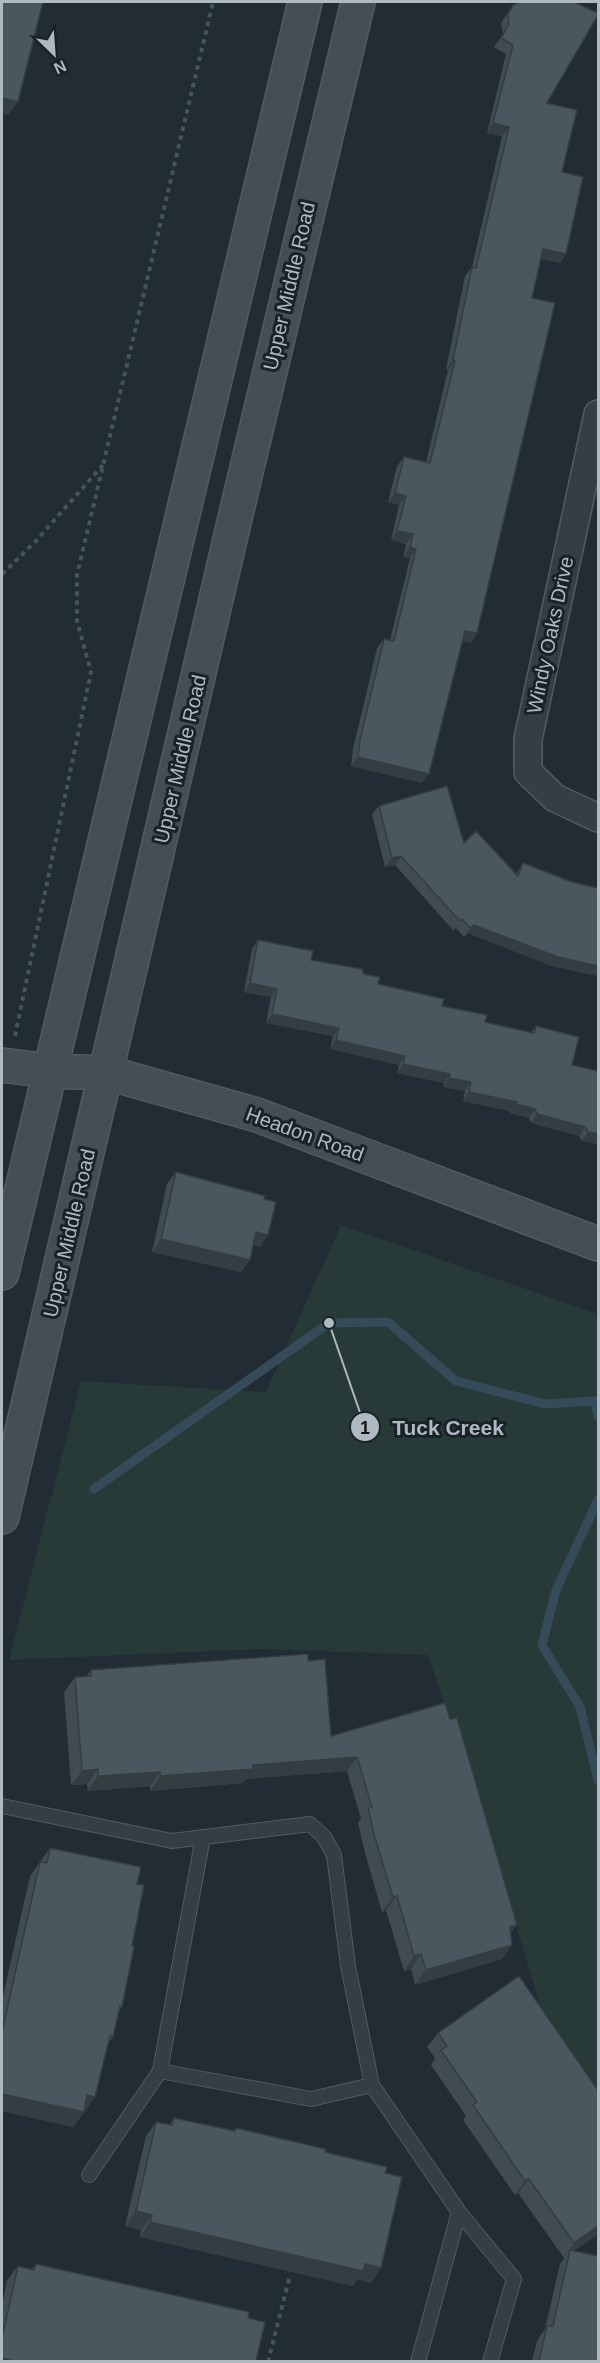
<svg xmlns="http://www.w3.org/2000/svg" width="600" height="2363" viewBox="0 0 600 2363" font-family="Helvetica,sans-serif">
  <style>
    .green { fill: #273a37 }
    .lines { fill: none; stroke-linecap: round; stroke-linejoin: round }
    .stream { stroke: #364b59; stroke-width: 9 }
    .lane-casing { stroke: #525b62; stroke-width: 16 }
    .street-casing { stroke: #525b62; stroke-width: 30 }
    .secondary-casing { stroke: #525b62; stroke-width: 36 }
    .path { stroke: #455655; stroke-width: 4; stroke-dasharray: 4.5 4.5; stroke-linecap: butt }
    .lane { stroke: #343e45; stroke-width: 14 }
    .street { stroke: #343e45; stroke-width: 27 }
    .secondary { stroke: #434e57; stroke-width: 33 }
    .wall { fill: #404b52 }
    .shaded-wall { fill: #343d42 }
    .building { fill: #4a575f; stroke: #343d42; stroke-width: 1.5 }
    .labels { text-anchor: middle; stroke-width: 6; stroke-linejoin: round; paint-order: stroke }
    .street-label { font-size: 20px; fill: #afb9c1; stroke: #1a2229 }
    .leader { fill: none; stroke: #afb9c1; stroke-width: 2 }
    .callout-dot { fill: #afb9c1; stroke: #1a2229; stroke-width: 2 }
    .mark-label { font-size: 18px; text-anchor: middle; font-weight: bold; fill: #111 }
    .callout-label { font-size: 21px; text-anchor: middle; font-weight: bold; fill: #afb9c1; stroke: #1a2229; stroke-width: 6; stroke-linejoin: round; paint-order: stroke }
  </style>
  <rect width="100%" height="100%" fill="#212c34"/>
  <path class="green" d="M341,1225l257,89v791l-54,-86 -53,-177 -63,-187 -167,-6 -252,11 72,-279 185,11z"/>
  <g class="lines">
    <path class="stream" d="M94,1489l235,-166 59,-1 68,59 89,23 50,-3 3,16
      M598,1500l-42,90 -14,55 38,62 18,73"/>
    <g class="lane-casing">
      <path id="lane" d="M2,1806l170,35 138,-17 14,13 10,18 14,111 24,119 87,127 55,67 -24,83
        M203,1837l-43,234 151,28 61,-14
        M89,2175l71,-104
        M418,2362l41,-150"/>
    </g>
    <g class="street-casing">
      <path id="street" d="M598,414l-70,325v33l27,26 43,20"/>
    </g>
    <g class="secondary-casing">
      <path id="secondary" d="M2,1065l48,6 58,2 149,42 341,129
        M2,1273l303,-1271
        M2,1517c120,-505 233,-1011 356,-1515"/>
    </g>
    <path class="path" d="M2,574l33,-32 68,-77
      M15,1036l76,-364 -14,-51v-46l136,-573
      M268,2362l21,-83"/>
    <use href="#lane" class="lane"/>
    <use href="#street" class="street"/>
    <use href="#secondary" class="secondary"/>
  </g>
  <path class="wall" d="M513,5l34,98 15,69 4,82 -6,9 -19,-4 -9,39 -55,335 -6,10 -8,-2 -41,142 -71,-17 2,-17 24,-101 7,-9 6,1 20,-82 -7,-1 3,-13 -15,-4 8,-35 -11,-3 9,-36 7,-9 22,5 22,-92 -2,-1 19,-93 7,-9 30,-131 -15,-3 19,-79 -12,-7 9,-13 -2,-11z
    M379,806l85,37 52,31 7,-11 49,19 26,6v88l-46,-10 -84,-33 -4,4 -8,-9 -3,2 -58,-65 -10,2 -13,-53z
    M258,940l53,20 53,14 14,10 64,22 43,16 46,10 5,-6 36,39 26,6v73l-16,-3 -3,-5 -48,-13 -2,-5 -19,-5v-2l-47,-10 2,-10 -22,-4 1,-4 -47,-10 2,-8 -69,-16 3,-13 -67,-13 5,-26 -27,-5 8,-43z
    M176,1172l88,27 -4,48 -7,-2 -3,15 -9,12 -89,-20 15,-68z
    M308,1661l23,75 114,-33 66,231 1,11 -10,14 -87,26 -4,-16 -7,2 -18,-61 -4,2 -17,-59 -7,-30 3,-4 -14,-48 -101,8 -3,4 -93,8v-5l-62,5 -1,-7 -16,1 -7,-93 11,-15h11l5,-7z
    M50,1848l87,36 -5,62 -10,61 -4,5 -5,25 -5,7 -13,53 -22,30 -71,-16v-111l28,-124z
    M438,2033l160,57v144l-24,17 24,110h-66l5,-20 8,-12 15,-65 5,-7 -1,1 -46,-65 -3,2 -52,-75 3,-4 -35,-51 4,-7 -8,-11z
    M174,2118l59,13 3,-3 89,24 60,21 -4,95 -10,15 -14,-4 -4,7 -213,-49 1,-7 -16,-4 21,-90 10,-14 13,3z
    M36,2264l212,54 -246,43v-55l5,-26 11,-14 14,3z"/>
  <path class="shaded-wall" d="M2,98l16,4 -10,13 -6,-1z
    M493,123l16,4 -7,9 -15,-3z
    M543,249l23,5 -6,9 -23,-5z
    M453,360l2,1 -7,9 -2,-1z
    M395,493l11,3 -7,9 -11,-3z
    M397,531l16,3 -7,10 -15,-4z
    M410,547l6,2 -6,9 -7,-1z
    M465,631l12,2 -6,10 -12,-3z
    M358,757l71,17 -7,9 -71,-17z
    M401,856l-6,9 -10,2 7,-9z
    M474,925l124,41v10l-46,-10 -84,-33 -4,4z
    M250,983l27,6 -6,8 -27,-5z
    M272,1014l67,14 -6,8 -67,-13z
    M336,1040l69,16 -6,9 -69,-16z
    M403,1064l47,10 -6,9 -47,-10z
    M449,1078l22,4 -6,9 -22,-4z
    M469,1092l48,10 -7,9 -47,-10z
    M516,1104l19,5 -6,9 -19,-5z
    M537,1114l48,13 -6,9 -48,-13z
    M588,1132l10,2v10l-16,-3z
    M256,1232l12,3 -8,12 -13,-3z
    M161,1239l89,21 -9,12 -89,-20z
    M357,1757l-10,14 -101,8 -3,4 -93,8 10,-15 93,-11z
    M98,1769l-11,15 -16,1 11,-14z
    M160,1772l-10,14 -62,5 10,-15z
    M397,1896l-11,14 -4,2 11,-15z
    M517,1925l-11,15 4,-13z
    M512,1945l-10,14 -87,26 11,-15z
    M421,1954l-10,15 -7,2 10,-15z
    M2,2094l82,18 -11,15 -71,-16z
    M87,2095l8,2 -10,15 -8,-2z
    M529,2179l-11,14 -3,2 10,-14z
    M136,2211l16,4 -11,15 -16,-4z
    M150,2222l215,42 16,4 -10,15 -14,-4 -4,7 -213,-49z
    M598,2226v8l-29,20 1,-4 -6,8 10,-15z
    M2,2358l11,3h-11z"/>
  <path class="building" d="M2,2h41l-25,100 -16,-4z
    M520,2h54l24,11v2l-51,88 30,7 -15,62 21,5 -17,77 -23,-5 -11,49 23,5 -78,330 -12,-2 -36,143 -71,-17 2,-17 24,-101 10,2 22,-92 -6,-2 3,-13 -16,-3 9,-35 -11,-3 9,-36 26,6 25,-102 -2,-1 19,-93 4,1 33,-141 -16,-4 20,-78 -12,-7 8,-14 -1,-10 5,-9z
    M447,786l17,57 12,-12 42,45 5,-13 49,19 26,6v78l-40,-9 -84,-32 -4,3 -8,-9 -2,2 -59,-65 -9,2 -13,-52z
    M258,940l55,11 -2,9 51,9 2,5 16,3 -2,7 66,15 -2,7 45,9 -2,7 49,11 2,-7 43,11 -7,28 26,6v63l-10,-2 -3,-5 -48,-13 -2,-5 -19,-5 1,-2 -48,-10 2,-10 -22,-4 1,-4 -47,-10 2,-8 -69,-16 3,-12 -67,-14 5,-25 -27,-6z
    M176,1172l89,24 -1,3 12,3 -8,33 -12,-3 -6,28 -89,-21z
    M308,1654v7l17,-2 6,77 114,-33 5,16 7,-1 60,207 -7,2 2,18 -86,25 -5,-16 -7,2 -17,-60 -4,1 -18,-59 -7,-30 4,-1 -15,-50 -104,8v4l-93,7v-4l-62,4v-7l-16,2 -7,-94 16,-1v-6z
    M50,1848l91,19 -4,17 7,1 -12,61 2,1 -12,60 -2,-1 -7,31 -3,-1 -15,61 -8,-2 -3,17 -82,-18v-62l38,-170 7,1z
    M519,1976l79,114v136l-24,17 -45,-64 -4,2 -52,-76 4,-3 -36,-52 6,-4 -9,-13z
    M174,2118l61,13 1,-3 90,21 -1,3 62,15 -2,6 17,4 -21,91 -16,-4 -2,7 -213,-49 2,-7 -16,-4 20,-89 16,3z
    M570,2250l28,6v105h-59l8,-35h6z
    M36,2264l213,48 -1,6 17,4 -9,39h-243l-11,-3v-20l16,-72 16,4z"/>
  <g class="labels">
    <g class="street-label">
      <text transform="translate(289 286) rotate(-77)" y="7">Upper Middle Road</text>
      <text transform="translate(550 635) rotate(-78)" y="7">Windy Oaks Drive</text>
      <text transform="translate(180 759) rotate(-77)" y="7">Upper Middle Road</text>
      <text transform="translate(305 1134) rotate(20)" y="7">Headon Road</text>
      <text transform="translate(69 1233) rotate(-77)" y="7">Upper Middle Road</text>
    </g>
  </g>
  <path class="leader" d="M329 1323L365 1427"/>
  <g class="callout-dot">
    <circle cx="329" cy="1323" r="6"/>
    <circle cx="365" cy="1427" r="15"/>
  </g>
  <g class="mark-label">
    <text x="365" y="1434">1</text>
  </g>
  <g class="callout-label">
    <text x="448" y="1435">Tuck Creek</text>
  </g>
  <rect width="600" height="2363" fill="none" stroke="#afb9c1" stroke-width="6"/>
  <g transform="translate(54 54) rotate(155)" stroke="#1a2229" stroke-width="4.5" paint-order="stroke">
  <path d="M0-4.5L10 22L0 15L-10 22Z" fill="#afb9c1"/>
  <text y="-9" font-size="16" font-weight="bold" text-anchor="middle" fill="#afb9c1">N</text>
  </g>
</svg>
